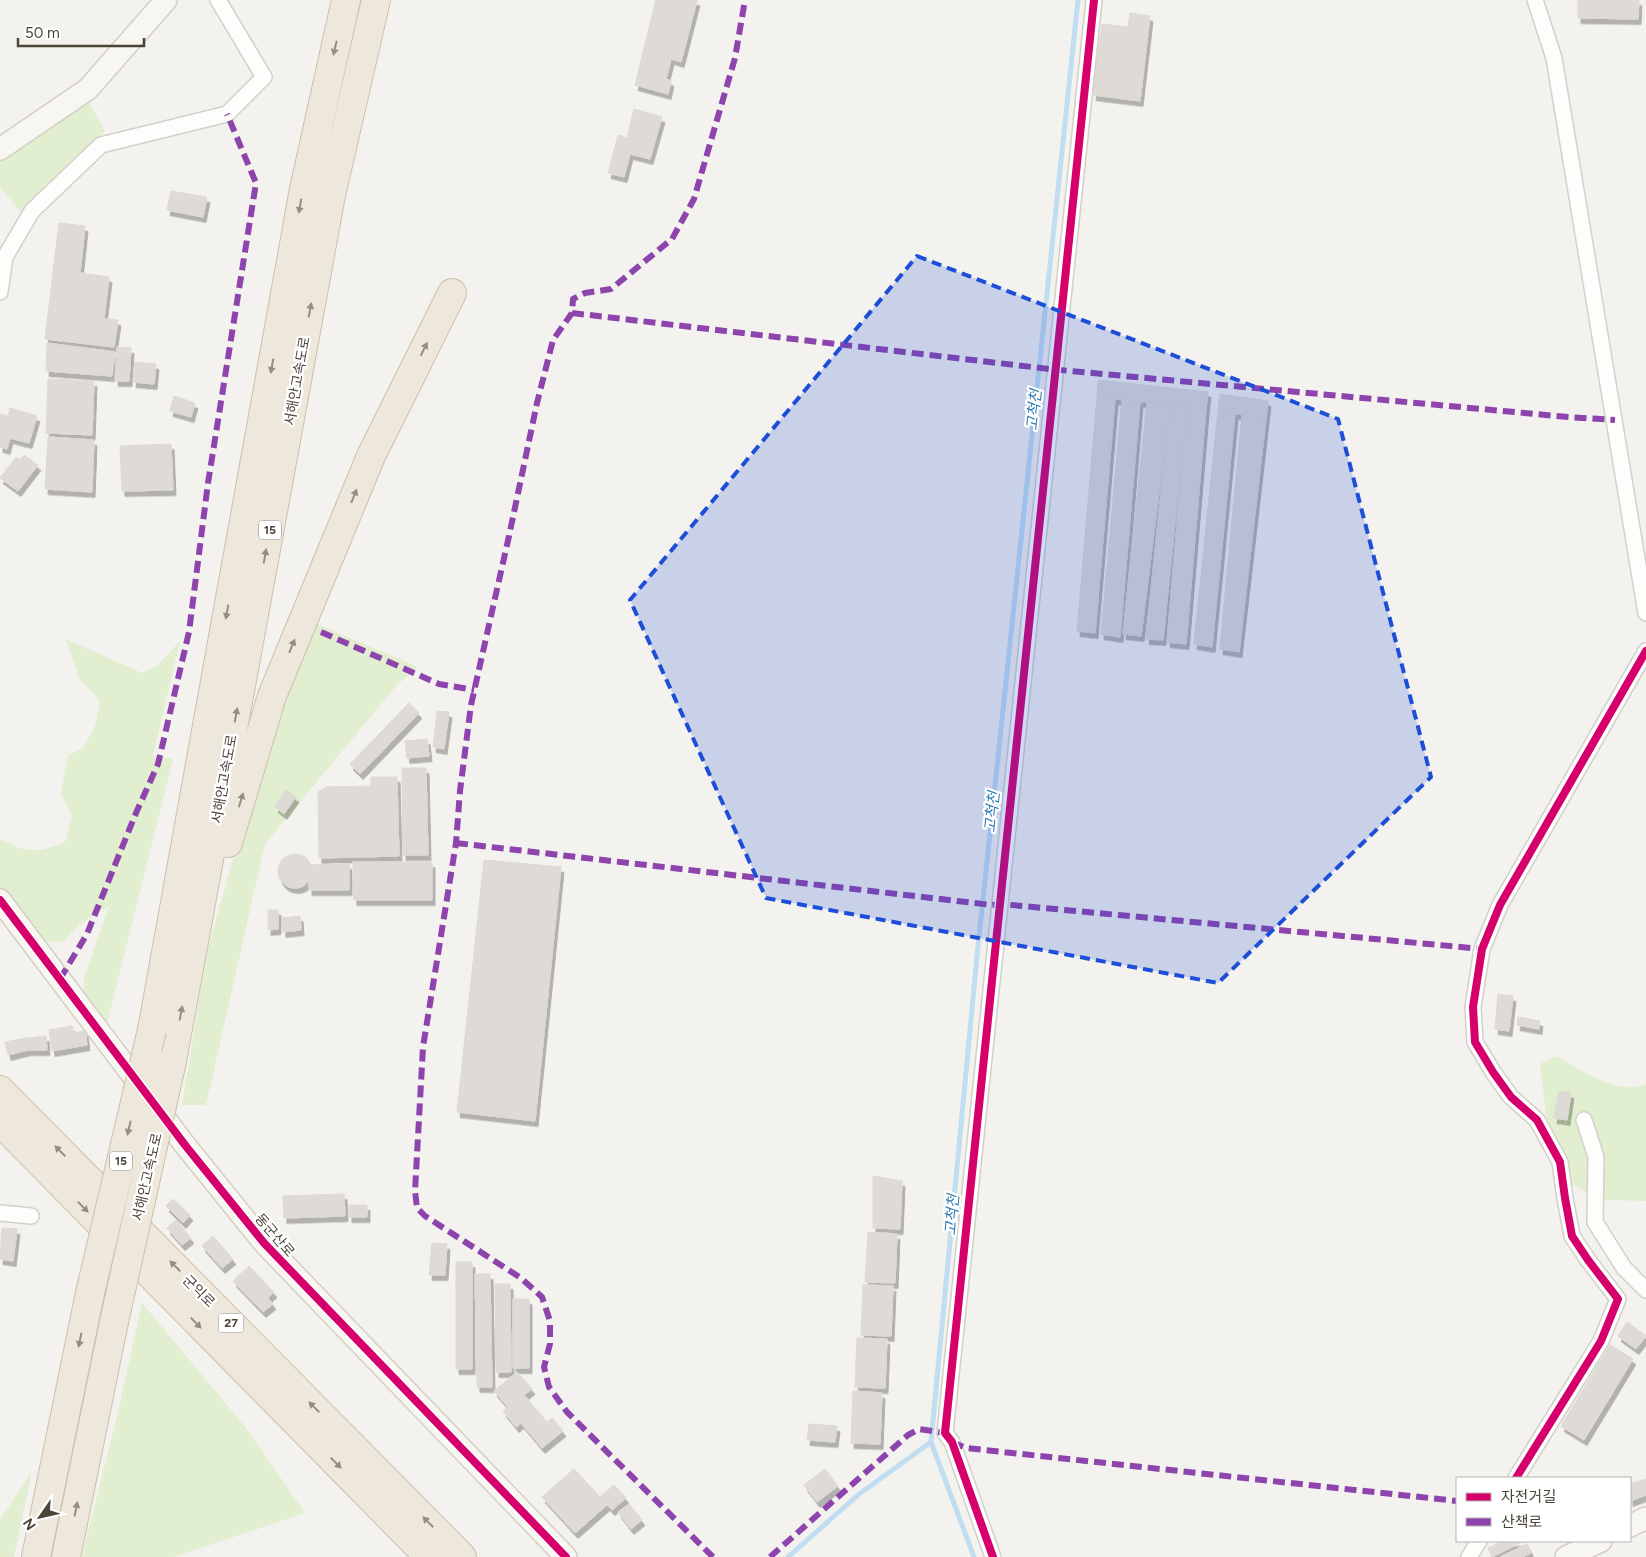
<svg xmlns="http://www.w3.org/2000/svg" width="1646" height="1557" viewBox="0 0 1646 1557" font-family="Figtree,'Noto Sans KR',sans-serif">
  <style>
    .green { fill: #e1eecf }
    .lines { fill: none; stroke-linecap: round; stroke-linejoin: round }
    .stream { stroke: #c0ddf1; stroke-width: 5 }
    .building { fill: #dedbd6; stroke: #dcd9d4; filter: url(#shadow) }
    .street-casing { stroke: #d2d0cb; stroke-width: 18 }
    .secondary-casing { stroke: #d3cfc5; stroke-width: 24 }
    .highway-casing { stroke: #ccbfa9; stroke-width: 30 }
    .street { stroke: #fdfdfc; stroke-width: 15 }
    .secondary { stroke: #f7f6f1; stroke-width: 21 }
    .highway { stroke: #ede8db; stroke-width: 28 }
    .highway-bridge-casing { stroke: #ccbfa9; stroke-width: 30; stroke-linecap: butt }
    .highway-bridge { stroke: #ede8db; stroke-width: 28 }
    .quiet { stroke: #8e44ad; stroke-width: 6; stroke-dasharray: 12 6; stroke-linecap: butt }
    .cycleway-casing { stroke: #fff; stroke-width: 11 }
    .cycleway { stroke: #d6006c; stroke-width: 8 }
    .oneway { fill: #948e82 }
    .marked { fill: #1d4ed8; fill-opacity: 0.2; stroke: #1d4ed8; stroke-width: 4; stroke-dasharray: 10 6; stroke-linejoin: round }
    .labels { text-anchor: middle; stroke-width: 4.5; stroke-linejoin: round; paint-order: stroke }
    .shield { fill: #fff; stroke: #817c74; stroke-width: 1 }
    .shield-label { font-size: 12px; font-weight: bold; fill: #4b4439 }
    .street-label { font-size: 14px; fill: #4b4439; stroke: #fff }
    .water-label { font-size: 15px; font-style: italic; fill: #2e7ab2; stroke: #fff }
  </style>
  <defs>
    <filter id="shadow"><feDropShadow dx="3" dy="5.5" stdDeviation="0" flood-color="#0004"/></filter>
  </defs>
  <rect width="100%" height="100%" fill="#f4f2ee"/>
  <path class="green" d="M88,101l17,30 -85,80 -20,-24v-29z
    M317,624l101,43 -21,18 -132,159 -59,261h-24l25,-153 63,-225z
    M66,639l76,34 16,-8 22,-24 -27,115 20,3 -67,268 -23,-29 1,-20 25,-72 -30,19 -16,17 -22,-1 -41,-51v-51c29,15 36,14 65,3l7,-26 -11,-23 7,-38 15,-7 12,-22 5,-25 -21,-23z
    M1555,1056c25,13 63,41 91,28v117l-44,-1 -31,-16 -23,-55 -8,-65z
    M142,1303l104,125 59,85 -131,44h-92l37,-149z
    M32,1471l-18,86h-14v-37z"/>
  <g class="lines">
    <path class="stream" d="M931,1442l43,115
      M788,1557l70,-62 73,-53 46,-486 101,-956"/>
  </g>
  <path class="building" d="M656,0h41l-16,62 -10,-3 -5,20 5,2 -3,13 -33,-9z
    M1578,0h61l-1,19 -60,-1z
    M1130,13l20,3 -10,85 -47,-6 9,-71 26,3z
    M634,109l28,8 -12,42 -20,-5 -6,23 -16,-4 10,-38 9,3z
    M171,191l36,6 -4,20 -36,-7z
    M59,223l26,3 -5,47 29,4 -5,42 14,1 -4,27 -69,-8z
    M47,343l68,9 -3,24 -66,-5z
    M117,347l14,1 -2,33h-14z
    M135,362l21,2 -2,20 -21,-2z
    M48,379l46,2 -2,54 -46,-2z
    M1098,380l110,12 -2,17 -109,-12z
    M1220,394l48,7 -2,17 -48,-7z
    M174,396l21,7 -4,14 -21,-6z
    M1097,397l18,2 -20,234 -18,-2z
    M1122,399l18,2 -20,236 -19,-3z
    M1147,402l23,3 -29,231 -18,-2z
    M1170,405l17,1 -24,234 -17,-1z
    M1187,406l19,3 -20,235 -19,-2z
    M10,408l27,8 -8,27 -19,-5 -3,11 -7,-2v-30l1,-3 7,2z
    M1218,411l17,3 -23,233 -18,-3z
    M1242,415l24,3 -27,234 -19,-3z
    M48,437l46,3 -2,52 -47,-3z
    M171,444l2,46 -51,1 -2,-45z
    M24,455l14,10 -20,26 -18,-13 16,-21 4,3z
    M409,703l10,10 -59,61 -10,-10z
    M437,711l12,1 -5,37 -11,-2z
    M427,739l2,17 -22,2 -2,-17z
    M402,768h24l2,87h-25z
    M371,777h26l2,79 -80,2 -1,-66 8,-5 45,-1z
    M286,790l10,7 -12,17 -9,-7z
    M278 871a17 17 0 1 1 34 0a17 17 0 1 1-34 0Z
    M484,860l77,7 -26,254 -78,-9z
    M353,862h79v38h-78z
    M349,864v26h-40v-25z
    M268,910h10v19l-10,1z
    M300,916l1,14 -18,2 -1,-14z
    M1498,994l15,2 -4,35 -14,-2z
    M1518,1017l22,4 -1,8 -22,-4z
    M72,1026l1,7 12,-2 2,14 -35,6 -3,-21z
    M46,1036l1,14h-19l-2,-12z
    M26,1038l2,12 -20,5 -3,-13z
    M1559,1091l12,2 -4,27 -13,-2z
    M873,1176l29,5 -2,48 -27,-1z
    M344,1194l1,22 -61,2 -1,-22z
    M173,1199l17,16 -7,8 -17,-17z
    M349,1205h18v12h-18z
    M176,1220l15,18 -9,7 -15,-17z
    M2,1228l15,1 -4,32 -13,-2z
    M868,1232l29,2 -2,49 -30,-1z
    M213,1236l20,23 -11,9 -20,-22z
    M432,1243l15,1 -2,31h-16z
    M456,1262h16v107h-16z
    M249,1266l25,26 -6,6 5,6 -10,8 -30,-31z
    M475,1274h15l2,113h-15z
    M495,1284h15l1,88h-15z
    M863,1285l30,1 -2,50 -30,-1z
    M513,1299h16v69h-16z
    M1627,1322l19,14 -10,13 -18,-13z
    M857,1338l30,1 -2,49 -30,-1z
    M1610,1345l23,14 -49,81 -23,-14z
    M517,1372l15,17 -8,6 23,27 5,-4 11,13 -21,17 -21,-25 -5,4 -13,-16 5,-4 -14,-16z
    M853,1391l29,2 -2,51 -29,-1z
    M809,1424l28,2 -2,16 -28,-2z
    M574,1469l26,28 14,-12 12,13 -14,12 -5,-5 -32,28 -33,-36z
    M825,1469l13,17 -21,16 -13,-17z
    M1646,1479v16l-16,6v-17z
    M629,1504l13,16 -11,9 -13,-17z
    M1503,1541h21l-32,16 -4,-9z
    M1527,1544l4,9 -9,4h-22z"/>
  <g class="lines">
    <g class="street-casing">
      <path id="street" d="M1535,0l19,58 92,555
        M0,292l5,-35 27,-46 69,-66 126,-31 37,-37 -46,-77
        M1584,1120l12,37 -1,65 29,46 22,22
        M0,1213l31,3
        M1516,1478l85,-137 17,-42 -30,-39 -16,-24 -7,-38 -5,-36 -23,-42 -26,-23 -18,-25 -18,-30 -2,-35 9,-58 18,-44 146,-254
        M993,1557l-41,-115 -7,-9 149,-1433
        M1469,1557l10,-16"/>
    </g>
    <g class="secondary-casing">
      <path id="secondary" d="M0,149l88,-60 78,-89
        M0,900l185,245 79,98 302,314
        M1630,1526l16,-8
        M1566,1557l35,-16"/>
    </g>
    <g class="highway-casing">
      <path id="highway" d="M228,843l44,-147 99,-240 81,-163
        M152,1030l152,-841 42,-189
        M172,1061l159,-866 45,-195
        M0,1090l462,467
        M0,1122l429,435
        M36,1557l54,-264
        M66,1557l48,-235"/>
    </g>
    <use href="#street" class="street"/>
    <use href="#secondary" class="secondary"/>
    <use href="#highway" class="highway"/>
    <g class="highway-bridge-casing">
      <path id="highway-bridge" d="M90,1293l62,-263
        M114,1322l58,-261"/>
    </g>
    <use href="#highway-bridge" class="highway-bridge"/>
    <path class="quiet" d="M572,313l477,56 519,48 47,3
      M321,632l118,52 35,6
      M456,843l536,62 9,-1 481,45
      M60,979l27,-45 49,-121 22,-49 31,-132 19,-149 48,-300 -29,-69
      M952,1442l14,6 491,53
      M713,1557l-146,-145 -18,-25 -5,-20 6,-23v-23l-8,-24 -21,-19 -96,-62 -8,-8 -2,-17 8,-144 33,-204 4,-52 11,-86 38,-169 28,-133 16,-63 19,-27 1,-14 12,-6 26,-4 61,-50 22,-40 41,-141 10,-58
      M770,1557l138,-122 11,-6 26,4"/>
    <g class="cycleway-casing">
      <path id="cycleway" d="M0,900l185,245 79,98 302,314
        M1516,1478l85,-137 17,-42 -30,-39 -16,-24 -7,-38 -5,-36 -23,-42 -26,-23 -18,-25 -18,-30 -2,-35 9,-58 18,-44 146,-254
        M993,1557l-41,-115 -7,-9 149,-1433"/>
    </g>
    <use href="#cycleway" class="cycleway"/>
  </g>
  <defs><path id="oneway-solid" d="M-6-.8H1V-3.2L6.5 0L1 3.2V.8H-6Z" transform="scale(1.25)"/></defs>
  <g class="oneway">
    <use href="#oneway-solid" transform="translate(335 48) rotate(103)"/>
    <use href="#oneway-solid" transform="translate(300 206) rotate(100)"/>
    <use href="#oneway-solid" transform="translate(310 310) rotate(-80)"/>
    <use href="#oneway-solid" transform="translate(424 349) rotate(-64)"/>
    <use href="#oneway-solid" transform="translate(272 366) rotate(100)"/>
    <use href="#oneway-solid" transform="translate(354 496) rotate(-68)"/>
    <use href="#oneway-solid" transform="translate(265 556) rotate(-80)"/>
    <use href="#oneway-solid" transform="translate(227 612) rotate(100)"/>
    <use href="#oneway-solid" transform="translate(292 646) rotate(-68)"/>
    <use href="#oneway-solid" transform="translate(236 715) rotate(-80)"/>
    <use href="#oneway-solid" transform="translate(241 800) rotate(-73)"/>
    <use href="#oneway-solid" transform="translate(181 1013) rotate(-80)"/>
    <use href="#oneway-solid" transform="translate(129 1128) rotate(103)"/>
    <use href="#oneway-solid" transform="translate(60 1151) rotate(-135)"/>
    <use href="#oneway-solid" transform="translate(83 1207) rotate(46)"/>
    <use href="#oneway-solid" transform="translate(175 1266) rotate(-135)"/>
    <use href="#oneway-solid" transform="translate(196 1323) rotate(46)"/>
    <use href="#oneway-solid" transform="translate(80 1340) rotate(101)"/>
    <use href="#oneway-solid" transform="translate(314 1407) rotate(-135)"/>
    <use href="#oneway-solid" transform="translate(336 1463) rotate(45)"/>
    <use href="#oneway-solid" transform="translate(76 1509) rotate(-78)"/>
    <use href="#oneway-solid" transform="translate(428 1522) rotate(-135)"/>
  </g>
  <path class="marked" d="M917,256l421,163 93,358 -213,206 -452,-85 -136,-298z"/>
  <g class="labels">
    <g class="shield">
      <rect x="259" y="520.5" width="22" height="19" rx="4"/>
      <rect x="110" y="1151.5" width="22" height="19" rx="4"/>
      <rect x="218.5" y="1313.5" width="25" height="19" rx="4"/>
    </g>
    <g class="shield-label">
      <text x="270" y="534">15</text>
      <text x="121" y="1165">15</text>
      <text x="231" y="1327">27</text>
    </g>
    <g class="street-label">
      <text transform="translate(297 381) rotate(-80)" y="5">서해안고속도로</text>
      <text transform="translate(224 779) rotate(-80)" y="5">서해안고속도로</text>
      <text transform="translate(147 1177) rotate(-77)" y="5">서해안고속도로</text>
      <text transform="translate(275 1235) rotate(49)" y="5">동군산로</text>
      <text transform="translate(199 1291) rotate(45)" y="5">군익로</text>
    </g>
    <g class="water-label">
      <text transform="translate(1034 410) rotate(-84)" y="5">고척천</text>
      <text transform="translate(992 812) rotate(-84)" y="5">고척천</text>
      <text transform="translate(952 1215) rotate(-85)" y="5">고척천</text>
    </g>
  </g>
  <rect x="1456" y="1477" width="175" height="65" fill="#ffffff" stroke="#b7b4b0"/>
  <rect x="1466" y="1493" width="25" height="8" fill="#d6006c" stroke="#b7b4b0"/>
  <text x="1501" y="1502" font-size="15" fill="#4b4439">자전거길</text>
  <rect x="1466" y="1518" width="25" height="8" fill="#8e44ad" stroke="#b7b4b0"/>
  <text x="1501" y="1527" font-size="15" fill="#4b4439">산책로</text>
  <g transform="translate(40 1517) rotate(236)" stroke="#ffffff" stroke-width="4" paint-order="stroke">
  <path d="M0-4L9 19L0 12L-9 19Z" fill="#4b4439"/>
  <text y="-8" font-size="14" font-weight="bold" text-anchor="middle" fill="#4b4439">N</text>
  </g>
  <path d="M18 38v8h126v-8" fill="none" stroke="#4b4439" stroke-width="2.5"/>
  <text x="25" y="38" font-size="15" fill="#4b4439" stroke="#ffffff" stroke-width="4" paint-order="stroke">50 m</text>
</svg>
